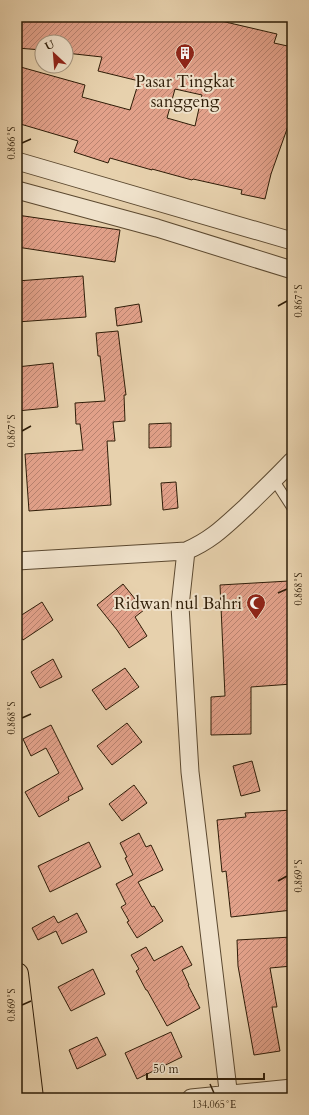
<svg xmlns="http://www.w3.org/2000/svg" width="309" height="1115" viewBox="0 0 309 1115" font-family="Cardo,serif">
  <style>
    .building { fill: url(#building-hatch); stroke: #2e1c07; fill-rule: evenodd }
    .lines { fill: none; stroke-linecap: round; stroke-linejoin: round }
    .service-casing { stroke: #5c4930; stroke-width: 11 }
    .minor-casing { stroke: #5c4930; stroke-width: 19 }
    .trunk-casing { stroke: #2e1c07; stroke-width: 24 }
    .service { stroke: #efe1ca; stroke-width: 9 }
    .minor { stroke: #efe1ca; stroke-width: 17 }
    .trunk { stroke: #e7d1ad; stroke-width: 22 }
    .ticks { fill: none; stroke: #2e1c07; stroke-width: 1.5 }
    .labels { text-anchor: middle; stroke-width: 4; stroke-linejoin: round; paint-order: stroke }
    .poi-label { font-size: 17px; fill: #2e1c07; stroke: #efe1ca }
    .neatline { fill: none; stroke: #2e1c07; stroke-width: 1.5 }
    .ticks-label { font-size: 10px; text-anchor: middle; fill: #2e1c07 }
  </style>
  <defs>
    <pattern id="building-hatch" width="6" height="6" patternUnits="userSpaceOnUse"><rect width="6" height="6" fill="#e2a18a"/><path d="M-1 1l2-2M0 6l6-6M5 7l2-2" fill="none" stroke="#b8826f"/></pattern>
  </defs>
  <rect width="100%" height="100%" fill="#e7d1ad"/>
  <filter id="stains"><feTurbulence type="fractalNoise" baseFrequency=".005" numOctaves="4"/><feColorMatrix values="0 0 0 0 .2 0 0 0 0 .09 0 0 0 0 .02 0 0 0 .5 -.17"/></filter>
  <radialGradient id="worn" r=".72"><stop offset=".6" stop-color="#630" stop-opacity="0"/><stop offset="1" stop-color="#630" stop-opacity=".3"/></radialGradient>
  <path class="building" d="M21,17h183l73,17 -3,9 18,4v68l-21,59 -6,25 -24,-5 1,-4 -49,-11 -1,1 -40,-11v1l-42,-12 -2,5 -34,-11 4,-11 -61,-18v-57l68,19 -3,12 48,13 9,-29 -41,-10 4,-14 -36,-4v-11h-24v8l-25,-2v-22l3,1zM175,89l27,6 -7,31 -28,-8z
    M17,215l103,15 -5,32 -98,-15z
    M83,276l3,41 -69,5v-41z
    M139,304l3,18 -25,4 -2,-18z
    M118,331l8,64h-2l1,26 -12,1 2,19h-8l4,64 -82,6 -4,-57 58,-4 -3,-26h-4l-1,-21 30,-2 -5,-45h-2l-2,-23z
    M53,363l5,44 -41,4v-44z
    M171,423v24l-22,1v-24z
    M176,482l2,26 -15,2 -2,-27z
    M289,581l3,103 -41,3v47l-40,1v-38l14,-1 -5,-111z
    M123,584l21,26 -9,7 12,19 -18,12 -12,-18 -20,-25z
    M42,602l11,18 -30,20 -6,-9v-13z
    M53,659l9,18 -22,11 -9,-16z
    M125,668l14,19 -33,23 -14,-20z
    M127,723l15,19 -30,23 -15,-19z
    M51,725l32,64 -15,8 1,3 -30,17 -14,-25 34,-19 -13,-25 -15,8 -8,-17z
    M252,761l8,30 -19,5 -8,-30z
    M134,785l13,18 -25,18 -13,-17z
    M292,810v100l-61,7 -5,-46 -4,1 -5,-52 29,-3 -1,-4z
    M139,833l7,14 5,-2 12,25 -25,12 14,25 2,-1 9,15 -26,17 -10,-16 2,-1 -8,-14 5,-3 -10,-20 17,-9 -8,-17 2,-1 -7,-14z
    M89,842l12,25 -51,25 -12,-26z
    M77,913l10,19 -25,12 -6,-13 -18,9 -6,-12 22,-12 4,7z
    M292,937v29l-22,2 7,39h-5l8,44 -26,4 -16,-89 -1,-26z
    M182,946l10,19 -10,5 7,15h-1l12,23 -33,18 -20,-36h-1l-10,-19 3,-2 -8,-14 15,-8 8,14z
    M93,969l12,25 -34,17 -13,-24z
    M171,1032l11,25 -45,22 -12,-26z
    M97,1037l9,18 -29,14 -8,-19z"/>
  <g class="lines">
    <g class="service-casing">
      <path id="service" d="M274,480l18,28"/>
    </g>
    <g class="minor-casing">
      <path id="minor" d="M17,161l275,80
        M17,190l140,38 135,42
        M186,551l-6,55 10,166 39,326
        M17,561l169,-10c26,-11 39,-25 60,-44 15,-15 31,-30 46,-46
        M191,1098l101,-10"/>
    </g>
    <g class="trunk-casing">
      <path id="trunk" d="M17,974l15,124"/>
    </g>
    <use href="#service" class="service"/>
    <use href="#minor" class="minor"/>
    <use href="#trunk" class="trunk"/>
  </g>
  <path class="ticks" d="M22,143l9,-4M278,306l9,-5M22,431l9,-5M278,593l9,-4M22,718l9,-4M278,881l9,-5M22,1005l9,-4M210,1084l4,9"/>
  <defs>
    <g id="building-pin" transform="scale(1)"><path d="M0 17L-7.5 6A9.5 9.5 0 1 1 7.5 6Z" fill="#8f2418" stroke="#efe1ca"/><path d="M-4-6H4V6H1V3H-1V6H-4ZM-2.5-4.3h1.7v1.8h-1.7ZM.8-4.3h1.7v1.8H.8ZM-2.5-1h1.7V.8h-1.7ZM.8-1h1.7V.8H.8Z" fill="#fff"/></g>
    <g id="mosque-pin" transform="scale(1)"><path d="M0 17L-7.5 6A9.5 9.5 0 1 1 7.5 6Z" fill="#8f2418" stroke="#efe1ca"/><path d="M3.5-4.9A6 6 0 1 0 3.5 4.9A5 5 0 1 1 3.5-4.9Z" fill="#fff"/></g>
  </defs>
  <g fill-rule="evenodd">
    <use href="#building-pin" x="185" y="53"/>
    <use href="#mosque-pin" x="256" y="603"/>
  </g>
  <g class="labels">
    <g class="poi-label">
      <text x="185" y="87">Pasar Tingkat<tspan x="185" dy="20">sanggeng</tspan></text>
      <text x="242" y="609" text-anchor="end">Ridwan nul Bahri</text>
    </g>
  </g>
  <rect width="309" height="1115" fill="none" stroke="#e7d1ad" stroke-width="44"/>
  <g transform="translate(54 54) rotate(334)"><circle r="19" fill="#efe1ca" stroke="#a2927c"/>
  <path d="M0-3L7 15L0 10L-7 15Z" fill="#8f2418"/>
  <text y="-6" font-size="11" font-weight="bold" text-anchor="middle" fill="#2e1c07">U</text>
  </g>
  <path d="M147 1073v6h117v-6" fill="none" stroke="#2e1c07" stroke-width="2"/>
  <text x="153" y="1073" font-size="12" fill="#2e1c07" stroke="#efe1ca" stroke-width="3" paint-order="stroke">50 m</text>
  <rect x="22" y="22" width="265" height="1071" class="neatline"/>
  <g class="ticks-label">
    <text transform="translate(11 143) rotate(-90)" y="4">0.866°S</text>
    <text transform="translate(298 301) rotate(-90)" y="4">0.867°S</text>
    <text transform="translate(11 431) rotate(-90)" y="4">0.867°S</text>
    <text transform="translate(298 589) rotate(-90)" y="4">0.868°S</text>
    <text transform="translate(11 718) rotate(-90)" y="4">0.868°S</text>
    <text transform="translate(298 876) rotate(-90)" y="4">0.869°S</text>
    <text transform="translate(11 1005) rotate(-90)" y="4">0.869°S</text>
    <text x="214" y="1108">134.065°E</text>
  </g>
  <rect width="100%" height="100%" filter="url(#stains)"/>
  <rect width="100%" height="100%" fill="url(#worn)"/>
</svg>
